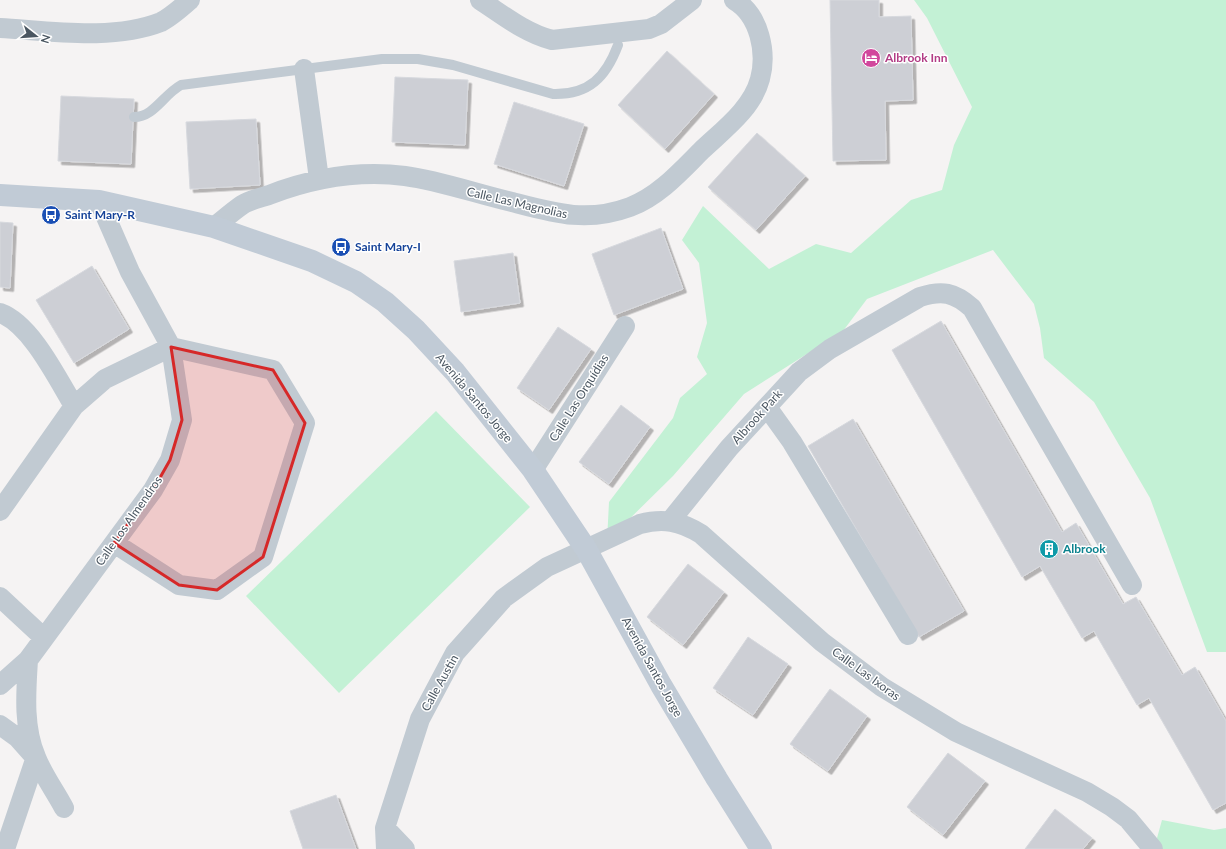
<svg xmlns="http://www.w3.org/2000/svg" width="1226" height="849" viewBox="0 0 1226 849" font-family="Lato,sans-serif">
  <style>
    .green { fill: #c3f1d5 }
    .building { fill: #cdcfd5; stroke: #d7d9de; filter: url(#shadow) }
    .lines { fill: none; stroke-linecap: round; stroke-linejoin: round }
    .lane { stroke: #c1cad2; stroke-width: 10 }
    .street { stroke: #c1cad2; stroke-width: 20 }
    .secondary { stroke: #c1cbd6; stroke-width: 22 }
    .marked { fill: #d62828; fill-opacity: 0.2; stroke: #d62828; stroke-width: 3; stroke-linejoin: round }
    .labels { text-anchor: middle; stroke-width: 3; stroke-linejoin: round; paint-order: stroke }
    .hotel-label { font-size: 12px; font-weight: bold; fill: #b23c85; stroke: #fff; text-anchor: start }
    .street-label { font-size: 12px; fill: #4a5661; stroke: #fff }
    .transit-label { font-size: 12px; font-weight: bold; fill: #164399; stroke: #fff; text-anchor: start }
    .culture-label { font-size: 12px; font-weight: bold; fill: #0d838f; stroke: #fff; text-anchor: start }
  </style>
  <defs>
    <filter id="shadow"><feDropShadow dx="3.5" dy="3.5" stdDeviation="0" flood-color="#0004"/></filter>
  </defs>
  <rect width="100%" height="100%" fill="#f5f3f3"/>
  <path class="green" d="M914,0h312v652h-19l-57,-154 -56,-96 -50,-44 -4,-30 -6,-24 -41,-54 -126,49 -24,32 -99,63 -71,82 -66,65 2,-39 64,-84 7,-20 27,-24 -10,-17 10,-34 -8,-60 -17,-23 21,-34 66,63 47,-25 35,9 60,-53 31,-10 12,-45 18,-38 -45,-89z
    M436,411l94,96 -191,186 -93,-97z
    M1162,820l52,10 12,-2v21h-66l-3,-11z"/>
  <path class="building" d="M830,0h49v17l32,-1 2,84 -28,1 1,59 -53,1z
    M667,51l47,43 -49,55 -47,-44z
    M395,77l73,3 -3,65 -73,-3z
    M61,96l73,3 -3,65 -73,-3z
    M514,102l70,22 -20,62 -70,-22z
    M256,119l4,66 -70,4 -4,-67z
    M757,133l48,43 -49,54 -48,-43z
    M0,222l13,1 -3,65 -10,-1z
    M661,228l22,61 -69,26 -22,-61z
    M513,253l7,50 -59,9 -7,-51z
    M92,266l37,63 -55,34 -38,-63z
    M941,321l121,211 14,-9 47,81 13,-7 46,78 13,-8 31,54v82l-13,7 -64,-112 -12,7 -43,-74 -12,7 -42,-72 -18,11 -130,-227z
    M558,327l33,22 -42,61 -32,-22z
    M621,405l29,22 -41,57 -30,-22z
    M853,419l111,192 -45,26 -111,-191z
    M688,564l36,28 -41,53 -36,-28z
    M748,637l40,27 -35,51 -40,-27z
    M830,689l37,27 -39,55 -38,-27z
    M948,753l37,28 -42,54 -36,-28z
    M336,795l20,54h-53l-13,-38z
    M1055,809l37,29 -9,11h-58z"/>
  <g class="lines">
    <path class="lane" d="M134,117c20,0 29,-22 47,-32l201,-26h36l35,6 100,29c36,1 53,-17 65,-49"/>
    <path class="street" d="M480,0c23,15 45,33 72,40l97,-11 12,-5 31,-24
      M0,28c50,3 113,13 161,-6 10,-5 20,-14 29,-22
      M304,69l15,110
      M214,227c9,-7 18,-15 28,-22 8,-5 18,-7 27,-10 44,-17 88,-25 136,-19 36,5 72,18 107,26 42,11 75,21 118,5 29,-11 51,-36 72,-57 21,-20 50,-41 58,-71 7,-26 0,-64 -26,-79
      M0,313c31,11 57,65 74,93
      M767,407l25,35 116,193
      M533,470l92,-144
      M0,511l74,-105 31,-27 66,-32 102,23 32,53 -42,134 -46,33 -38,-5 -65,-42
      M671,520l58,-72 70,-76 31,-23 90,-52c22,-7 34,-5 52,11l160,277
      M0,597l44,41
      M28,660c-2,32 -5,67 8,97 7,18 19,34 28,51
      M0,685l28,-25 125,-170 17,-30 12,-40 -11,-73 -41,-75 -31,-71
      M0,725l18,13 16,18
      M385,828l20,21
      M5,849l31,-92
      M386,849l-1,-21 35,-109 35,-66 49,-55 43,-31 93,-43c23,-6 40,-3 61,10l121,108 60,45 74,45 131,60 25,15 16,12 25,30"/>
    <path class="secondary" d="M0,195l99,6 115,26 98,34 44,21 29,20 31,28 39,42 78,98 53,79 75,136 56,94 44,70"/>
  </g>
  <path class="marked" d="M171,347l102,23 32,53 -42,134 -46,33 -38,-5 -65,-42 39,-53 17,-30 12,-40z"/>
  <defs>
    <g id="hotel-disc" transform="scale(1)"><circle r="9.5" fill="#d1479c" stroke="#fff"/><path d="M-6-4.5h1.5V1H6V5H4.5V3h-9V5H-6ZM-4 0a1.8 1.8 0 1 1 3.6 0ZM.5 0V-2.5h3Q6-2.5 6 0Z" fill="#fff"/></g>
    <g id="bus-disc" transform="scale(1)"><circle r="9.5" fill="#1a4fb4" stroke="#fff"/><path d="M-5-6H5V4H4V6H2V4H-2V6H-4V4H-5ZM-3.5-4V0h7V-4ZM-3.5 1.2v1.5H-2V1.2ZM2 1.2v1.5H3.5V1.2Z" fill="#fff"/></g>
    <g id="building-disc" transform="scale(1)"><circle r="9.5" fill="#0f9aa8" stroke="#fff"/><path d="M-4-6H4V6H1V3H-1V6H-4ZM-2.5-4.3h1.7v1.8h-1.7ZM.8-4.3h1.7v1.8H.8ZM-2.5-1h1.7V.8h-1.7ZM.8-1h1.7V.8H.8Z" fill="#fff"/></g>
  </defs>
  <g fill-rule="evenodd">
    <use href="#hotel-disc" x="871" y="58"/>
    <use href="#bus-disc" x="51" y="215"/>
    <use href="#bus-disc" x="341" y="247"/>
    <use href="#building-disc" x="1049" y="549"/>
  </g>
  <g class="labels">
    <g class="hotel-label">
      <text x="885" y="62">Albrook Inn</text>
    </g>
    <g class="street-label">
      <text transform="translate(517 203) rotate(13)" y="4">Calle Las Magnolias</text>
      <text transform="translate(474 398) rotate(50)" y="4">Avenida Santos Jorge</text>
      <text transform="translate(579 398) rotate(-58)" y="4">Calle Las Orquídias</text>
      <text transform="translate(757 417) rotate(-48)" y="4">Albrook Park</text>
      <text transform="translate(129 521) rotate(-55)" y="4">Calle Los Almendros</text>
      <text transform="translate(652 667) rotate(61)" y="4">Avenida Santos Jorge</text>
      <text transform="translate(866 674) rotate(36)" y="4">Calle Las Ixoras</text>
      <text transform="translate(440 683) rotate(-61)" y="4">Calle Austin</text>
    </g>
    <g class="transit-label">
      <text x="65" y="219">Saint Mary-R</text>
      <text x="355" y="251">Saint Mary-I</text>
    </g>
    <g class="culture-label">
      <text x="1063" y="553">Albrook</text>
    </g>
  </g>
  <g transform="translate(36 36) rotate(107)" stroke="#ffffff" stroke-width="3" paint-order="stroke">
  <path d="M0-3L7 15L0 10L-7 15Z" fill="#4a5661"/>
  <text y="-6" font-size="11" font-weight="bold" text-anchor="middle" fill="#4a5661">N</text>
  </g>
</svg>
